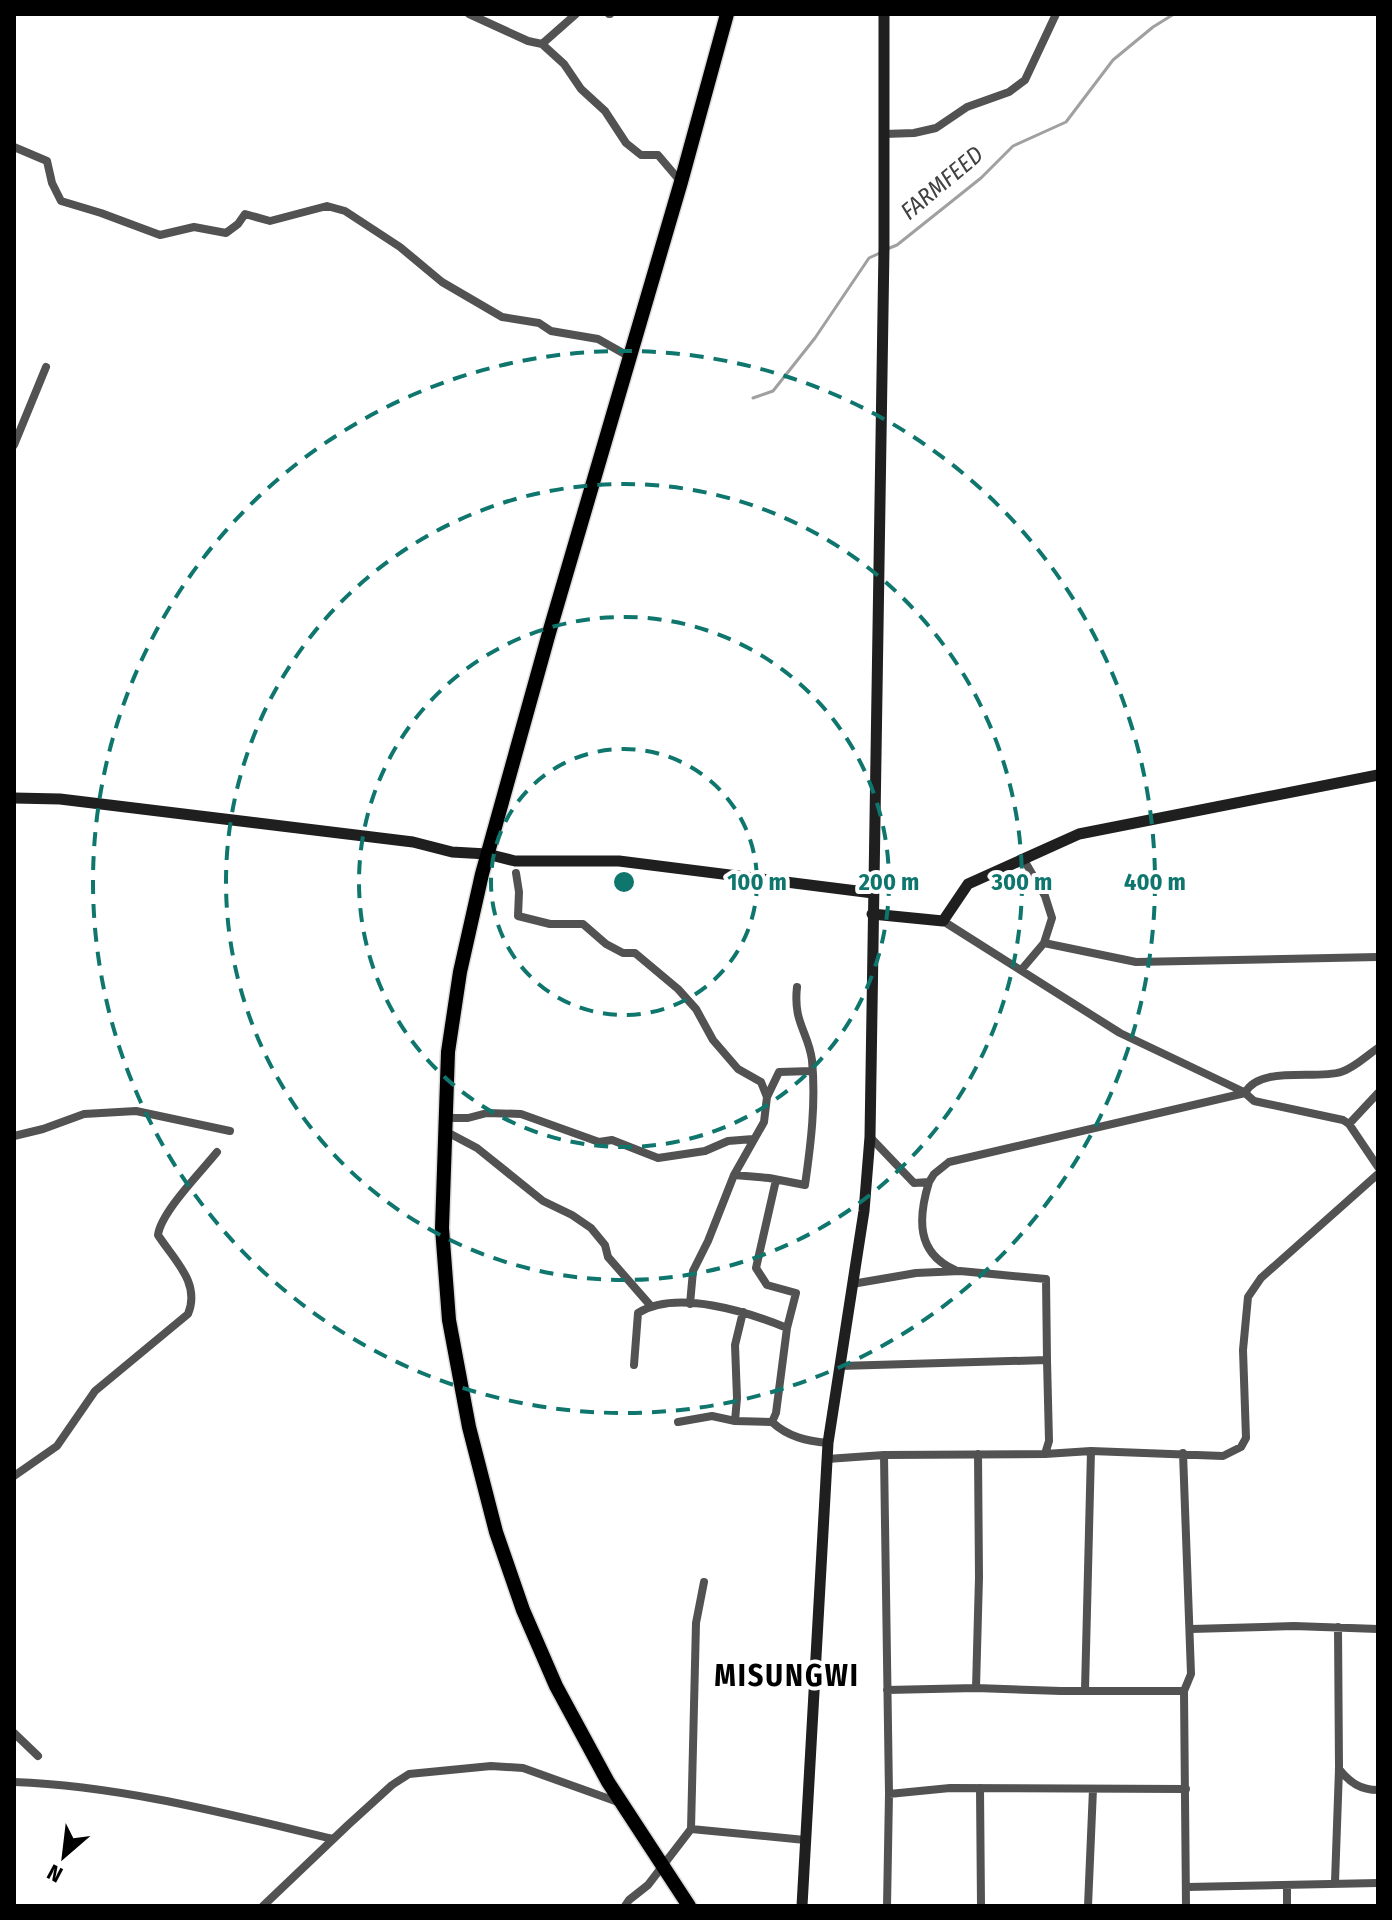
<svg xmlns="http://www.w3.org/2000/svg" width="1392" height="1920" viewBox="0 0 1392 1920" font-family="'Fira Sans Condensed',sans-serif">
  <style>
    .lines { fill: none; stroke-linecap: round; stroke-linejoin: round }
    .stream { stroke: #a0a0a0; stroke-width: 3 }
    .highway-casing { stroke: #dbdbdb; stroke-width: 17 }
    .street { stroke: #525252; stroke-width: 8 }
    .secondary { stroke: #1f1f1f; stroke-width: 11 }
    .highway { stroke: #000; stroke-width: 14 }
    .ring { fill: none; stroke: #0f766e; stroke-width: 4; stroke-dasharray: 14 10 }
    .labels { text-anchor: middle; stroke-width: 8; stroke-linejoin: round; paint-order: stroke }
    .water-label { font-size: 24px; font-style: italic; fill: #414141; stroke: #fff }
    .district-label { font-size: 30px; font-weight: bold; letter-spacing: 2px; fill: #000; stroke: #fff }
    .centre { fill: #0f766e; stroke: #fff; stroke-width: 4 }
    .ring-label { font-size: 24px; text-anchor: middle; font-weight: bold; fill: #0f766e; stroke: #fff; stroke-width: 8; stroke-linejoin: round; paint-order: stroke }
  </style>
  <rect width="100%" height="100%" fill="#fff"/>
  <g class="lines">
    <path class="stream" d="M887,249l10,-4 84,-67 32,-32 53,-24 47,-62 40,-33 21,-13
      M753,398l20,-7 42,-53 54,-80 11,-5"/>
    <g class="highway-casing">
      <path id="highway" d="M689,1906l-81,-124 -52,-96 -33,-76 -27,-78 -27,-105 -20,-107 -7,-92 6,-176 12,-80 22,-98 67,-241 132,-451 46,-168"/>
    </g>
    <path class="street" d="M469,14l59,27 14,3 22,20 17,25 24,22 21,32 15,12h17l23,27
      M609,14h1
      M542,44l34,-30
      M884,134l30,-1 22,-5 31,-21 42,-15 16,-12 31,-66
      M14,147l33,14 5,22 9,18 40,12 59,22 34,-8 32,6 12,-9 7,-10 25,7 57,-15 18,5 55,36 42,35 60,35 37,6 12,8 47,8 32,18
      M14,445l32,-78
      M1024,860l21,36 7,22 -8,25
      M516,873l3,19 -1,24 32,8h33l23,20 17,9h12l43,36 18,20 17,31 25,29 23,13 6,15
      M943,921l177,112 124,59
      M1022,969l22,-26 92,19 242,-5
      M1378,1048c-12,8 -24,20 -37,24 -25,8 -82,-7 -96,21l9,8 89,19 6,4 29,43
      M446,1118h22l19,-5 34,1 78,28 13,-2 46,18 47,-7 23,-10 25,-2
      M1349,1124l29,-31
      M445,1131l32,17 66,53 29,14 19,13 14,17 3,12 42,48
      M14,1136l29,-7 41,-15 52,-3 94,20
      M870,1137l44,46 15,-1 5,-8 15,-12 296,-69
      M734,1175l35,3 36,7c6,-42 11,-83 7,-125 -4,-29 -19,-37 -15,-73
      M929,1182c-11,36 -13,71 26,88
      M852,1284l64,-11 44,-2 86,8 1,81
      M690,1304l3,-33 15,-30 26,-66 30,-53 3,-25 12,-25 33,-1
      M634,1365l4,-52c39,-24 110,-1 149,15
      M840,1366l207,-6 2,81 -4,13
      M735,1421l2,-23 -2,-53 8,-33
      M678,1422l34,-6 23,5 37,1c16,15 35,19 56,21
      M772,1422l4,-9 11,-85 9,-35 -29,-8 -11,-17 20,-88
      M1183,1453l8,221 -7,17 2,215
      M978,1454l1,123 -3,111 85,3h123
      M884,1455l5,339 -2,112
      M827,1459l57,-4 161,-1 46,-3 132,5 18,-9 5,-9 -3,-88 5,-53 13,-19 117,-104
      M14,1476l43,-30 38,-55 93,-77c13,-31 -14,-54 -30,-79 3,-23 43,-63 59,-83
      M1191,1629l103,-3 84,3
      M887,1690l89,-2
      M1085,1690l6,-239
      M14,1733l24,23
      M1339,1769c11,14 22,21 39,21
      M14,1782c108,4 214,32 319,57
      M980,1788l1,118
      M889,1794l61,-6 236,1
      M691,1829l5,-206 8,-41
      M1335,1882l4,-113 -1,-142
      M1287,1886v20
      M1187,1887l191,-4
      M263,1906l85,-81 44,-40 17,-11 82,-8 32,2 95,34
      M625,1906l4,-6 19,-15 43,-56 114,11
      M1088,1906l5,-117"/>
    <path class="secondary" d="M14,798l46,1 353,43 39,10 35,2 28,7h104l254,32
      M872,914l71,7 25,-37 111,-50 299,-59
      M802,1906l26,-463 36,-232 6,-74 14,-889v-234"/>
    <use href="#highway" class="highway"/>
  </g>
  <g class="ring">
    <circle cx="624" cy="882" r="133"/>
    <circle cx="624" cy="882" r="265"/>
    <circle cx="624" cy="882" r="398"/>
    <circle cx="624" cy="882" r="531"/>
  </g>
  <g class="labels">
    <g class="water-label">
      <text transform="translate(942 183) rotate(-40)" y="8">FARMFEED</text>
    </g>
    <g class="district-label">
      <text x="787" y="1686">MISUNGWI</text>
    </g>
  </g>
  <circle cx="624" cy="882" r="12" class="centre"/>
  <g class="ring-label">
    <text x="757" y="890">100 m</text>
    <text x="889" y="890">200 m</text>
    <text x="1022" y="890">300 m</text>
    <text x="1155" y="890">400 m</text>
  </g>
  <rect width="1392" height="1920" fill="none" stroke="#000000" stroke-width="32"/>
  <g transform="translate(64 1856) rotate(208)" stroke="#ffffff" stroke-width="6" paint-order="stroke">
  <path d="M0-6L14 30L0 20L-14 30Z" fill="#000000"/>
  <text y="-12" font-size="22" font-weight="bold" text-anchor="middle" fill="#000000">N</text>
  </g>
</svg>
